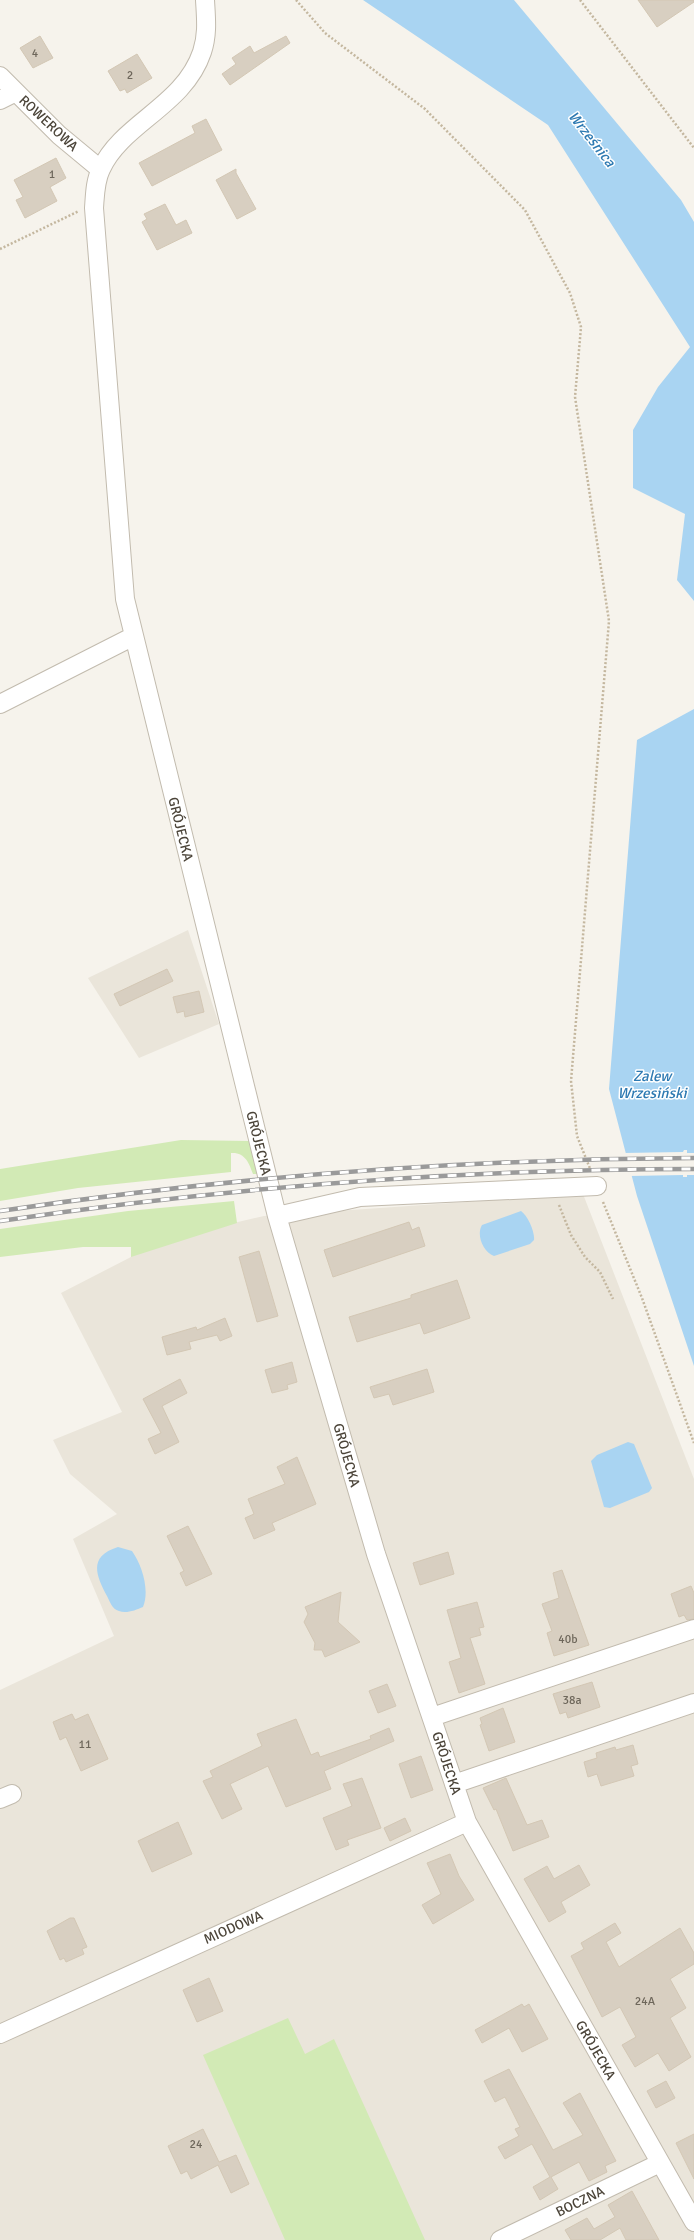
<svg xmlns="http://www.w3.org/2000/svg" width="694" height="2240" viewBox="0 0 694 2240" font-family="Signika,sans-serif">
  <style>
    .residential { fill: #eae5da }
    .green { fill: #d2eab5 }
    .water { fill: #a9d4f2 }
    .pier { fill: #f6f3ec }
    .building { fill: #d8cfc1; stroke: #d3c7b4 }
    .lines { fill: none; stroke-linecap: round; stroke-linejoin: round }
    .minor-casing { stroke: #c2bbae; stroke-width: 20 }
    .path { stroke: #c4b79f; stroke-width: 2.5; stroke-dasharray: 2 2; stroke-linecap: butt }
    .minor { stroke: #fff; stroke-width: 18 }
    .rail-casing { stroke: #9a9a9a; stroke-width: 4.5 }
    .rail { stroke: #fff; stroke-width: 3; stroke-dasharray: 9; stroke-linecap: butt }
    .labels { text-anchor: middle; stroke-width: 3; stroke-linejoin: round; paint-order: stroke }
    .number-label { font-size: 12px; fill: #6e675b }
    .street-label { font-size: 14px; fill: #4b4439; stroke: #fff }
    .water-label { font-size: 15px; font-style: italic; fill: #2e7ab2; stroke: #fff }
  </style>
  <rect width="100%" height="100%" fill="#f6f3ec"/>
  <path class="residential" d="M188,930l31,94 -80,34 -51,-80z
    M583,1194l111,285v761h-694v-550l114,-54 -41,-97 44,-25 -47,-40 -17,-34 69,-28 -61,-119 70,-36v-10l133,-31z"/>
  <path class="green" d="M181,1140l69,1 8,33h-5c-4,-11 -8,-22 -22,-21v19l-153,16 -78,13v-32z
    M234,1201l3,22 -106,34v-10h-48l-83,10v-28l128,-18z
    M288,2018l17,36 29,-15 91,201h-140l-82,-185z"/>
  <path class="water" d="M363,0h151l167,200 13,22v379l-17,-21 8,-66 -52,-26v-58l25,-43 32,-40 -142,-222z
    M694,709v657l-57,-170 -28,-107 28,-349z
    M521,1211c7,5 14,21 13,29l-4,4 -36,12c-11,-4 -18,-21 -12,-31z
    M628,1442l6,2 18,44 -3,4 -39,16 -6,-1 -13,-46 6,-6z
    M118,1547l14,4c10,14 18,39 11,56 -7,3 -17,7 -24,4 -7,-2 -9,-9 -12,-15 -12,-22 -18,-40 11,-49z"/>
  <path class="pier" d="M684,1150h3v3h7v22h-7v2h-4v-2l-54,1 -6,-23 60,-1z"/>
  <path class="building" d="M638,0h56v2l-37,25z
    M40,36l13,22 -20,10 -13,-20z
    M286,36l4,7 -60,42 -8,-11 14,-10 -4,-6 18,-12 4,7z
    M137,54l15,24 -25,15 -2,-4 -5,2 -12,-20z
    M206,119l16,31 -70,36 -13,-23 56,-30 -3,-7z
    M56,158l10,20 -16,9 7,14 -32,17 -9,-18 7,-3 -9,-17z
    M236,169v4l20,36 -19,10 -21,-39z
    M165,204l11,21 10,-5 6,13 -35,17 -15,-28 5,-3 -3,-5z
    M167,969l6,12 -53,25 -6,-12z
    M199,991l5,21 -19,5 -1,-6 -7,2 -4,-16z
    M409,1222l3,8 7,-3 6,19 -92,31 -9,-27z
    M259,1251l19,65 -21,6 -18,-65z
    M457,1280l13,38 -46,16 -4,-11 -63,19 -8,-25 62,-19v-3z
    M225,1318l7,18 -12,5 -3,-6 -28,7 2,7 -24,6 -5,-18 34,-10 1,3z
    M292,1362l5,20 -10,3 1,4 -16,4 -7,-23z
    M427,1369l7,23 -41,13 -4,-11 -15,4 -4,-11z
    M180,1379l7,14 -25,13 17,36 -24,12 -7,-15 13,-6 -18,-34z
    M297,1457l19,47 -44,19 3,7 -21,9 -9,-21 9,-4 -6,-15 37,-15 -8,-17z
    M188,1526l24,48 -26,12 -6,-13 4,-2 -17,-35z
    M448,1552l6,22 -34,11 -7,-22z
    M562,1570l27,75 -35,11 -7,-23 5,-2 -10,-27 17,-6 -6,-25z
    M691,1586l3,7v26l-7,1 -3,-5 -5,2 -8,-23z
    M341,1592l-3,30 22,20 -35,15 -3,-7h-8l1,-7 -11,-21 4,-8 -3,-7z
    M477,1602l7,25 -5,1 2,7 -11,3 15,46 -26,9 -10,-31 12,-4 -14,-48z
    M592,1682l8,25 -32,11 -2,-6 -6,2 -7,-20z
    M387,1684l9,22 -18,7 -9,-22z
    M503,1708l12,34 -26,9 -9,-26 2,-1 -2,-6z
    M72,1714l3,6 13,-6 20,45 -27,12 -15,-34 -6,3 -7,-18z
    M296,1719l15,36 7,-3 2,5 51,-18 -1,-3 19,-8 5,13 -70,30 7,18 -45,18 -18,-41 -38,18 12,25 -20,10 -19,-38 10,-4 -3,-6 52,-25 -5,-12z
    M633,1745l5,19 -7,2 3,10 -33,10 -4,-12 -9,3 -4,-15 13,-4 -1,-5 19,-6 1,3z
    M421,1756l12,34 -22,8 -12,-34z
    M362,1778l19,50 -34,12 2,5 -13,5 -13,-32 29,-12 -9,-22z
    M506,1778l21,47 15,-5 7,17 -36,14 -17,-42 -2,1 -11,-22z
    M405,1818l6,13 -21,10 -6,-13z
    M178,1822l14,32 -40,18 -14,-31z
    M450,1854l9,22 15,24 -41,24 -11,-19 19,-11 -14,-31z
    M579,1865l11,20 -29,17 5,10 -17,10 -25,-43 23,-13 7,13z
    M70,1918h4l13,29 -5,2 2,5 -18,8 -2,-4 -4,2 -13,-29z
    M615,1923l6,10 -15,9 13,25 61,-39 14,25v11l-24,15 16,29 -16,10 21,39 -22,14 -11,-18 -23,14 -13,-22 14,-8 -16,-30 -18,10 -31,-61 13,-7 -3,-6z
    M209,1978l14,33 -26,11 -14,-32z
    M522,2004l2,3 5,-3 19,35 -26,13 -13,-24 -27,15 -7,-13z
    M509,2069l44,81 30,-15 -20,-32 17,-10 36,68 -11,5 2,6 -18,9 -10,-19 -28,15 7,12 -18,11 -7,-13 17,-10 -18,-33 -27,15 -7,-12 21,-11 -4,-7 5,-2 -15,-30 -10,5 -11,-21z
    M666,2081l9,17 -19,10 -9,-17z
    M203,2129l16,33 17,-7 13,29 -18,9 -13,-28 -27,14 -4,-8 -6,3 -13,-28z
    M694,2134v45l-18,-36z
    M632,2191l27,49h-33l-6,-12 -20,12h-29l-6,-10 22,-12 7,11 21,-12 -7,-12z"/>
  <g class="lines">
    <g class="minor-casing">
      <path id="minor" d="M205,0c1,18 3,34 -3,52 -18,54 -80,71 -101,117 -6,12 -6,26 -7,39l31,391 152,617 99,338 91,268 227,400
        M0,76l59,59 41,34
        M0,100l16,-8
        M0,704l134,-68
        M277,1216l83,-19 237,-11
        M432,1717l262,-88
        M454,1784l240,-81
        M0,1799l12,-5
        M0,2034l467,-212
        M500,2240l160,-77"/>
    </g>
    <path class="path" d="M296,0l29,33 100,76 100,101 45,83 11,34 -6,70 34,224 -38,460 6,55 14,35
      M580,0l114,148
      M0,249l79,-38
      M603,1202l39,96 52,145
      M559,1205l12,30 14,22 15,15 13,27"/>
    <use href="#minor" class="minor"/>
    <g class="rail-casing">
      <path id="rail" d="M0,1211c230,-34 462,-52 694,-53
        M0,1221c230,-34 462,-52 694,-52"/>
    </g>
    <use href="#rail" class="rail"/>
  </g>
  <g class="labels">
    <g class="number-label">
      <text x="35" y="57">4</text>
      <text x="130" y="79">2</text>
      <text x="52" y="178">1</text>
      <text x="568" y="1643">40b</text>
      <text x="572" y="1704">38a</text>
      <text x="85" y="1748">11</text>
      <text x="645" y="2005">24A</text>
      <text x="196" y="2148">24</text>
    </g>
    <g class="street-label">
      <text transform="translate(49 123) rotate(43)" y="5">ROWEROWA</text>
      <text transform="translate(181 829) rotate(76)" y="5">GRÓJECKA</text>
      <text transform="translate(259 1143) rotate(76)" y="5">GRÓJECKA</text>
      <text transform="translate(347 1455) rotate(74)" y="5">GRÓJECKA</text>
      <text transform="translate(447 1763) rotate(72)" y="5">GRÓJECKA</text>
      <text transform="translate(233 1927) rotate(-24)" y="5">MIODOWA</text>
      <text transform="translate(596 2050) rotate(60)" y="5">GRÓJECKA</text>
      <text transform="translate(580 2201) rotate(-26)" y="5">BOCZNA</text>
    </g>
    <g class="water-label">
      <text transform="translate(592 139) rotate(52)" y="5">Wrześnica</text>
      <text x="652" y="1081">Zalew<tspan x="652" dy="17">Wrzesiński</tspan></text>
    </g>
  </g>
</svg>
